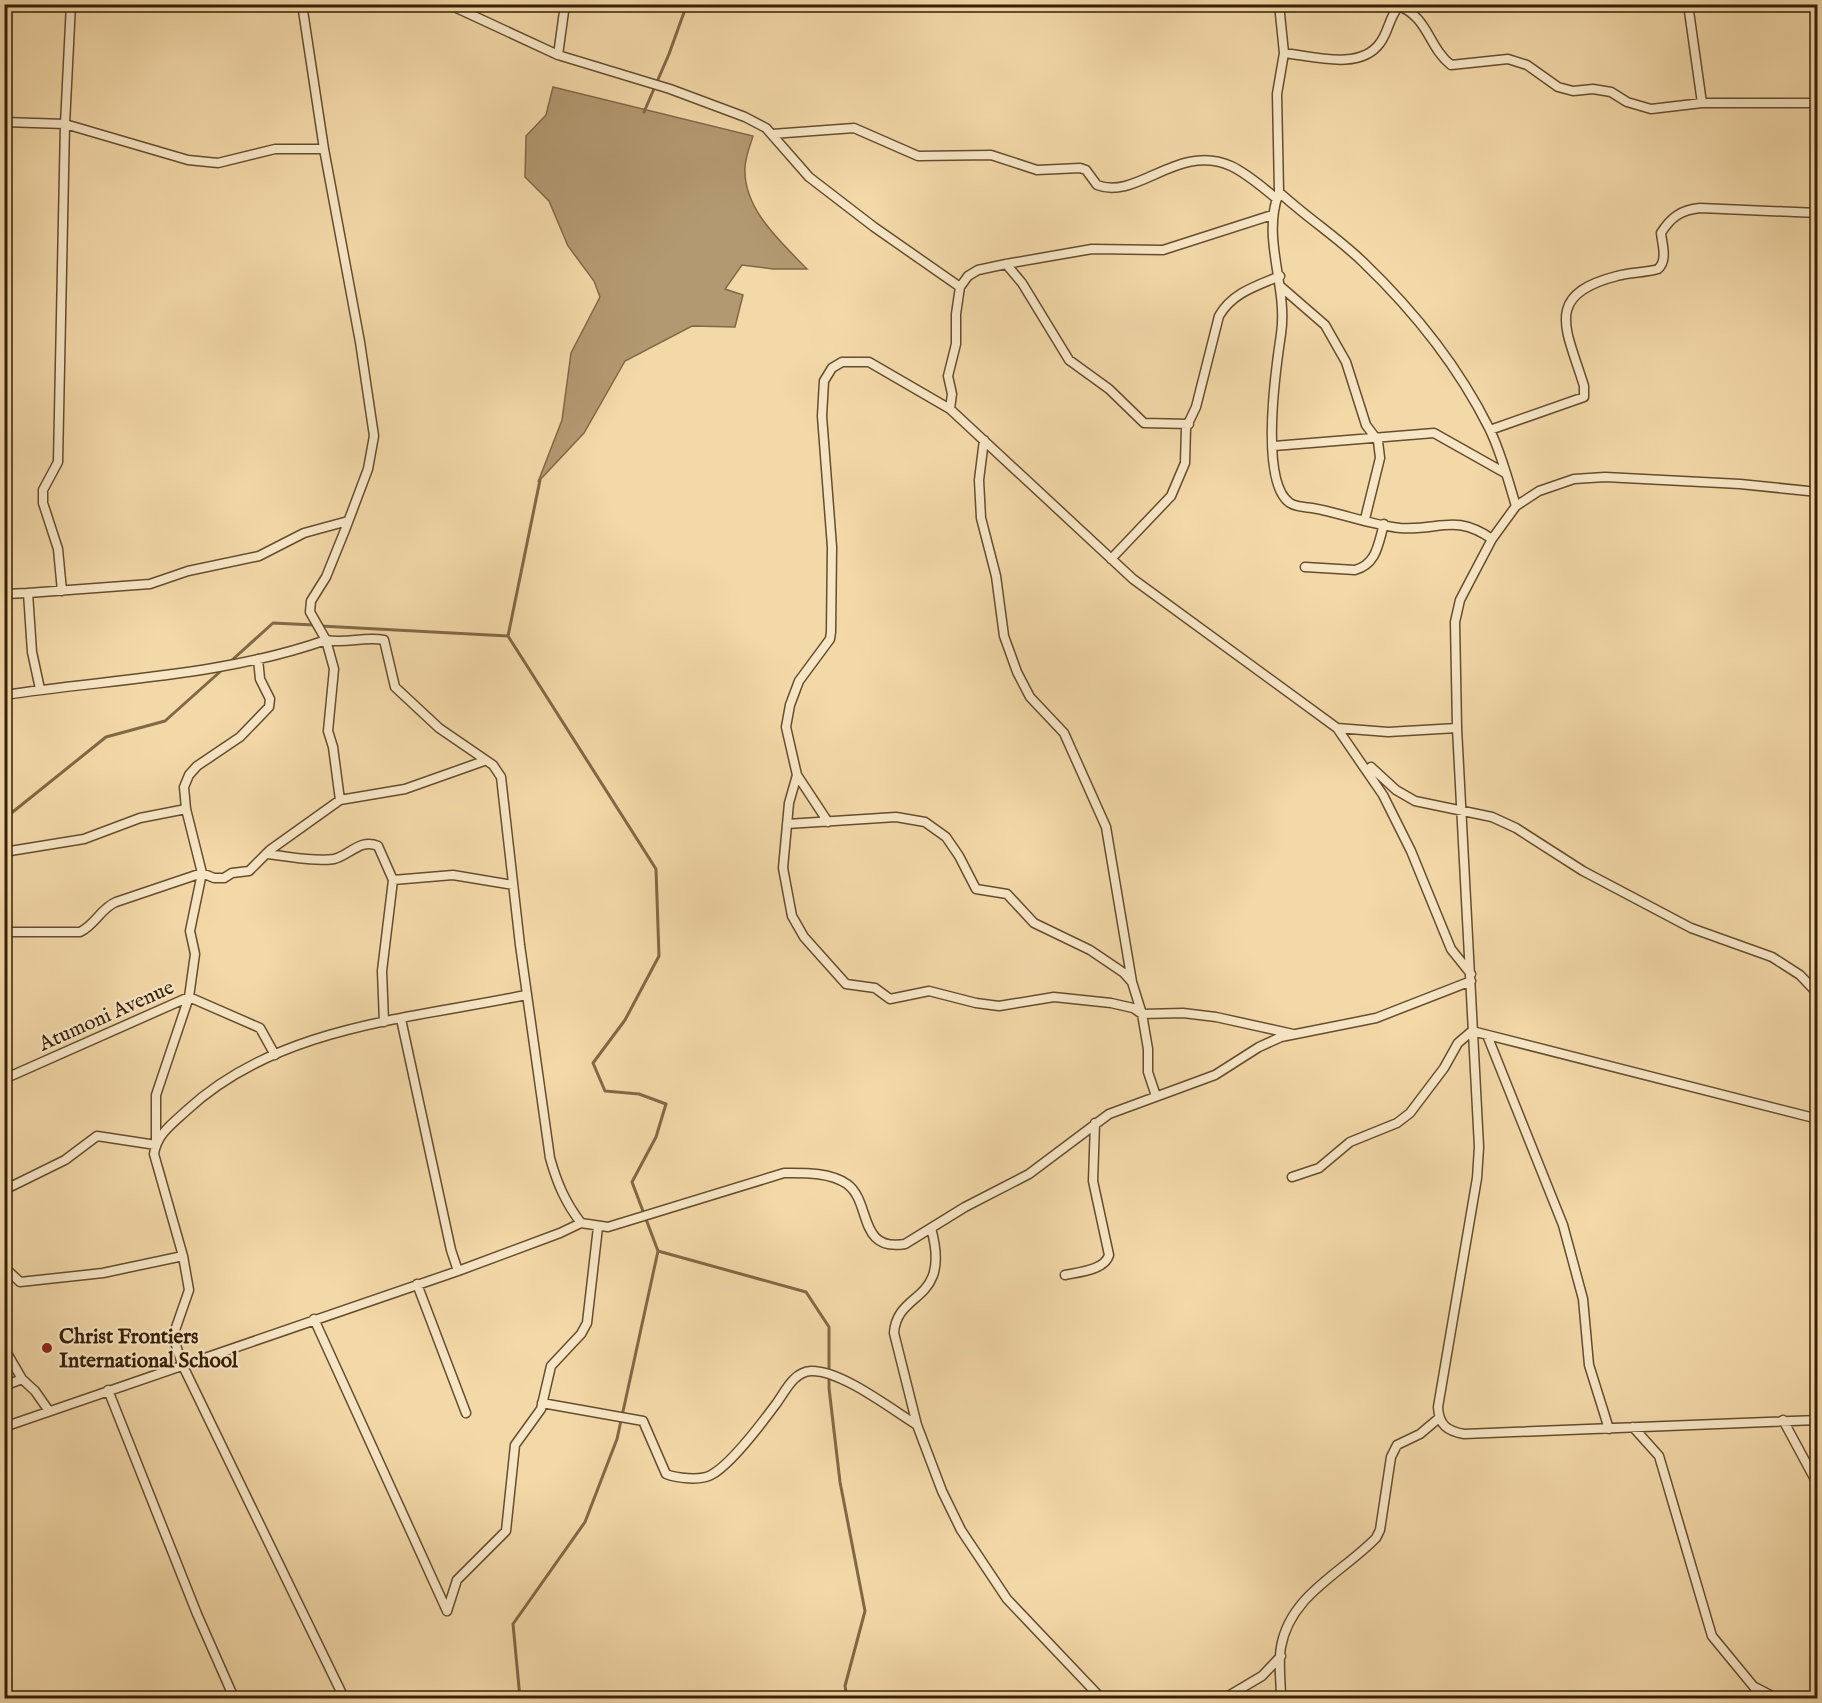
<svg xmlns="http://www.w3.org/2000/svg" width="1822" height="1703" viewBox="0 0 1822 1703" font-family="'IM FELL English',serif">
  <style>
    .water { fill: #b39971; stroke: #816846; stroke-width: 1.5 }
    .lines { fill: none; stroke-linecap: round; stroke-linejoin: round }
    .stream { stroke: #816846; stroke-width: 3 }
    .street-casing { stroke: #654d2e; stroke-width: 11 }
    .street { stroke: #f7e6c6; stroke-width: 8 }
    .poi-dot { fill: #8f2418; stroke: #f7e6c6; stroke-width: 2 }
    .labels { text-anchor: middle; stroke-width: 4.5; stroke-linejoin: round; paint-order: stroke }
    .street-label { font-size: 21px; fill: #361f06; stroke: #f7e6c6 }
    .poi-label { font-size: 21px; font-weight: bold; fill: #361f06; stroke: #f7e6c6; text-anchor: start }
  </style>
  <rect width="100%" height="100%" fill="#f3d8a8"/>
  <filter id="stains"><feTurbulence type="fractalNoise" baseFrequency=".00333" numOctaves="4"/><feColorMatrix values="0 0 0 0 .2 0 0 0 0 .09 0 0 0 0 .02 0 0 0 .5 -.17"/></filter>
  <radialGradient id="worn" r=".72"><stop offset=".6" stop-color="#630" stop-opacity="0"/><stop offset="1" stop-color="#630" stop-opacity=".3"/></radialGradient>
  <path class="water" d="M553,87l200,49c-3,10 -8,22 -8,32 -2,41 36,74 62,101h-34l-31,-4 -17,24 18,6 -8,32 -43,-1 -67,35 -41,72 -46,49 24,-62 9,-67 29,-56 -6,-16 -26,-35 -19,-45 -24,-24 1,-41 20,-21z"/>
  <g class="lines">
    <path class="stream" d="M644,112l25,-58 18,-50
      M540,480l-32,156 148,233 3,87 -34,64 -32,43 12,28 34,3 27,10 -10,33 -24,45 26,69 148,41 23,35v61l11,94 25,129 -20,75 2,12
      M321,626l187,10
      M231,661l42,-38 41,2
      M4,819l102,-82 59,-16 57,-51
      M520,1698l-7,-74 72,-102 32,-83 41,-188"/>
    <g class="street-casing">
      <path id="street" d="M448,4l110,51
        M565,4l-7,51 112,34 75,28 21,11 43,49 65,50 86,60 -4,27v30l-8,32 4,18 -2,15 183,170 204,149 46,67 28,56 40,98 20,25
        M1279,4l5,49 -7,41 2,98c27,25 58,45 84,70 50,48 95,104 126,166 12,24 19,52 27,78
        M1688,4l14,99
        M1284,53c29,3 76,18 96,-10 9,-12 9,-26 19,-37 29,11 30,42 52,59l57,-6 19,6 31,22 15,4 20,-2 18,3 16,10 24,7 51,-6h116
        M4,122l61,2 123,36 30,3 57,-14h49
        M772,134l82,-6 64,28 73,-1 46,15 43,-2 6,2 11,15c40,16 81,-43 134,-19 17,8 31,21 46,33
        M1278,195c-16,46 10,92 3,139 -5,33 -22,148 9,169 6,4 15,4 22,5 29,5 59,17 88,20 40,3 54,-15 92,11
        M1006,264l16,19 47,77 40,29 35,34 45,1
        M1280,286l45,39 21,37 20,63 12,16 2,17 -15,61
        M960,287l8,-11 10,-6 28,-6 86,-15 71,1 109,-35
        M950,409l-81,-47h-27l-10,6 -8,13 -2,35 10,131 -1,85 -1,7 -31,42 -9,24 -4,22 11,48 -8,28 -6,65 9,48 12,21 42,47 29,4 15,11 39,-8 47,12 23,3 55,-9 57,6 22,5 9,6 41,-1 33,4 77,17
        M1490,430l94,-33v-11c-17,-56 -42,-91 33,-110 14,-4 28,-3 41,-7 10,-9 4,-25 3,-36 10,-16 20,-23 39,-25l118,5
        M984,440l-5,40 2,38 15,58 8,60 13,36 13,25 34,36 42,94 26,155
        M1274,446l160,-13 71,40
        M1818,492l-78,-8 -135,-7 -31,2 -35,12 -23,15 -24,33 -20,38 -12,23 -5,22 2,106 22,419 -2,31 -39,229c1,18 9,24 26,27l354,-14
        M1111,559l60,-63 14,-33 1,-35 10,-21 23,-91c13,-23 37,-30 61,-40
        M1305,567l50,3c22,-6 23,-26 29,-46
        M62,591l-4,-42 -15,-46v-13l15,-28 7,-338 6,-120
        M28,593l122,-9 38,-13 71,-15 45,-23 44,-12
        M4,594l24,-1 4,59 8,37
        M4,695c107,-16 220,-19 322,-55l8,29 -6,62 5,16 7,53
        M1337,728l51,4 69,-4
        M1371,767l25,23 19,11 77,16 24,11 67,43 108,57 81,29 28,18 18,19
        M797,775l31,47
        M787,824l109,-7 29,5 21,15 13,19 17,33 31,5 27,29 56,27 34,23 8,9 10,32 6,35v23l8,24
        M4,852l80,-13 56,-21 46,-9
        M266,854c21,2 47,8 68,5 15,-3 26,-21 44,-13l15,34 60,-5 60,10
        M4,932h76c15,-7 21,-24 36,-30l86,-29 12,5h10l8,-5 17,-2 21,-21 70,-50 65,-11 79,-28
        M401,1019l50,231 7,21
        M384,1022l-2,-51 11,-91
        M1487,1035l76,190 20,74 6,66 20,64
        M4,1079l185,-82 71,31 15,27
        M1292,1177l27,-9 31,-26 47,-19 13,-10 34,-45 14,-25 14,-12 346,88
        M4,1190l61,-30 32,-24 59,9v-50l33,-98 6,-43 -5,-23 12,-58 -16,-64 -2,-22 5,-12 8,-9 43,-29 29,-30 1,-8 -10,-20 -2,-20
        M581,1223l27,4 176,-54c20,0 45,-1 63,11 25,18 10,68 58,60l60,-37 64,-33 80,-60 106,-39 44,-28 22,-10 95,-19 95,-37
        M931,1228c21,76 -34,61 -37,105l23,92 25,66 19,39 46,69 94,99
        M4,1267l16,15 83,-9 80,-17
        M1065,1275c14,-3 40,-5 44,-20l-16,-74 2,-58
        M417,1284l49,129
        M314,1319l133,292
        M4,1348l18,31 13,12 14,20
        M4,1386l18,-7
        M108,1390l89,224 37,84
        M542,1403l101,18 23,53c10,4 34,7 45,1 19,-10 51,-52 65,-71 9,-12 17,-32 35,-33 30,-1 80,38 106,54
        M1783,1420l35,65
        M4,1427l454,-156 102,-38 21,-10c-16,-21 -24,-40 -31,-65l-30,-213 -19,-168 -8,-12 -54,-37 -44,-41 -11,-47c-19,-4 -38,4 -58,0l-16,-28 1,-11 15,-24 19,-47 23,-61 6,-33 -14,-94 -36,-193 -22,-145
        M1633,1427l26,29 53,180 42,51 7,11
        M447,1611l10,-31 49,-49 9,-86 26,-36 10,-43 30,-32 6,-11 11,-96
        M1755,1687l21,11
        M344,1698l-162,-334 -9,-28 16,-46 -6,-34 -29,-102c3,-20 18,-30 32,-43 91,-85 224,-92 340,-116
        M1225,1698l37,-22 19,-20
        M1281,1698c0,-16 -3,-35 0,-51 9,-52 61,-74 95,-109l4,-8 11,-73 6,-12 23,-11 19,-16"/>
    </g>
    <use href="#street" class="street"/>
  </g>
  <circle class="poi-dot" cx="47" cy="1348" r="6"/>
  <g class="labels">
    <g class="street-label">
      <text transform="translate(106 1015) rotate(-24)" y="7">Atumoni Avenue</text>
    </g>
    <g class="poi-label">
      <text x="59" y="1343">Christ Frontiers<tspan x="59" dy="24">International School</tspan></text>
    </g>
  </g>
  <rect width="1822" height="1703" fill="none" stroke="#f3d8a8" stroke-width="24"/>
  <rect x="6" y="6" width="1810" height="1691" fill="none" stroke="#361f06" stroke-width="3"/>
  <rect x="12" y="12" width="1798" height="1679" fill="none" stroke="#361f06" stroke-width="1.5"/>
  <rect width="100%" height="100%" filter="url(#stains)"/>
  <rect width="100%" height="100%" fill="url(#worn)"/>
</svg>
